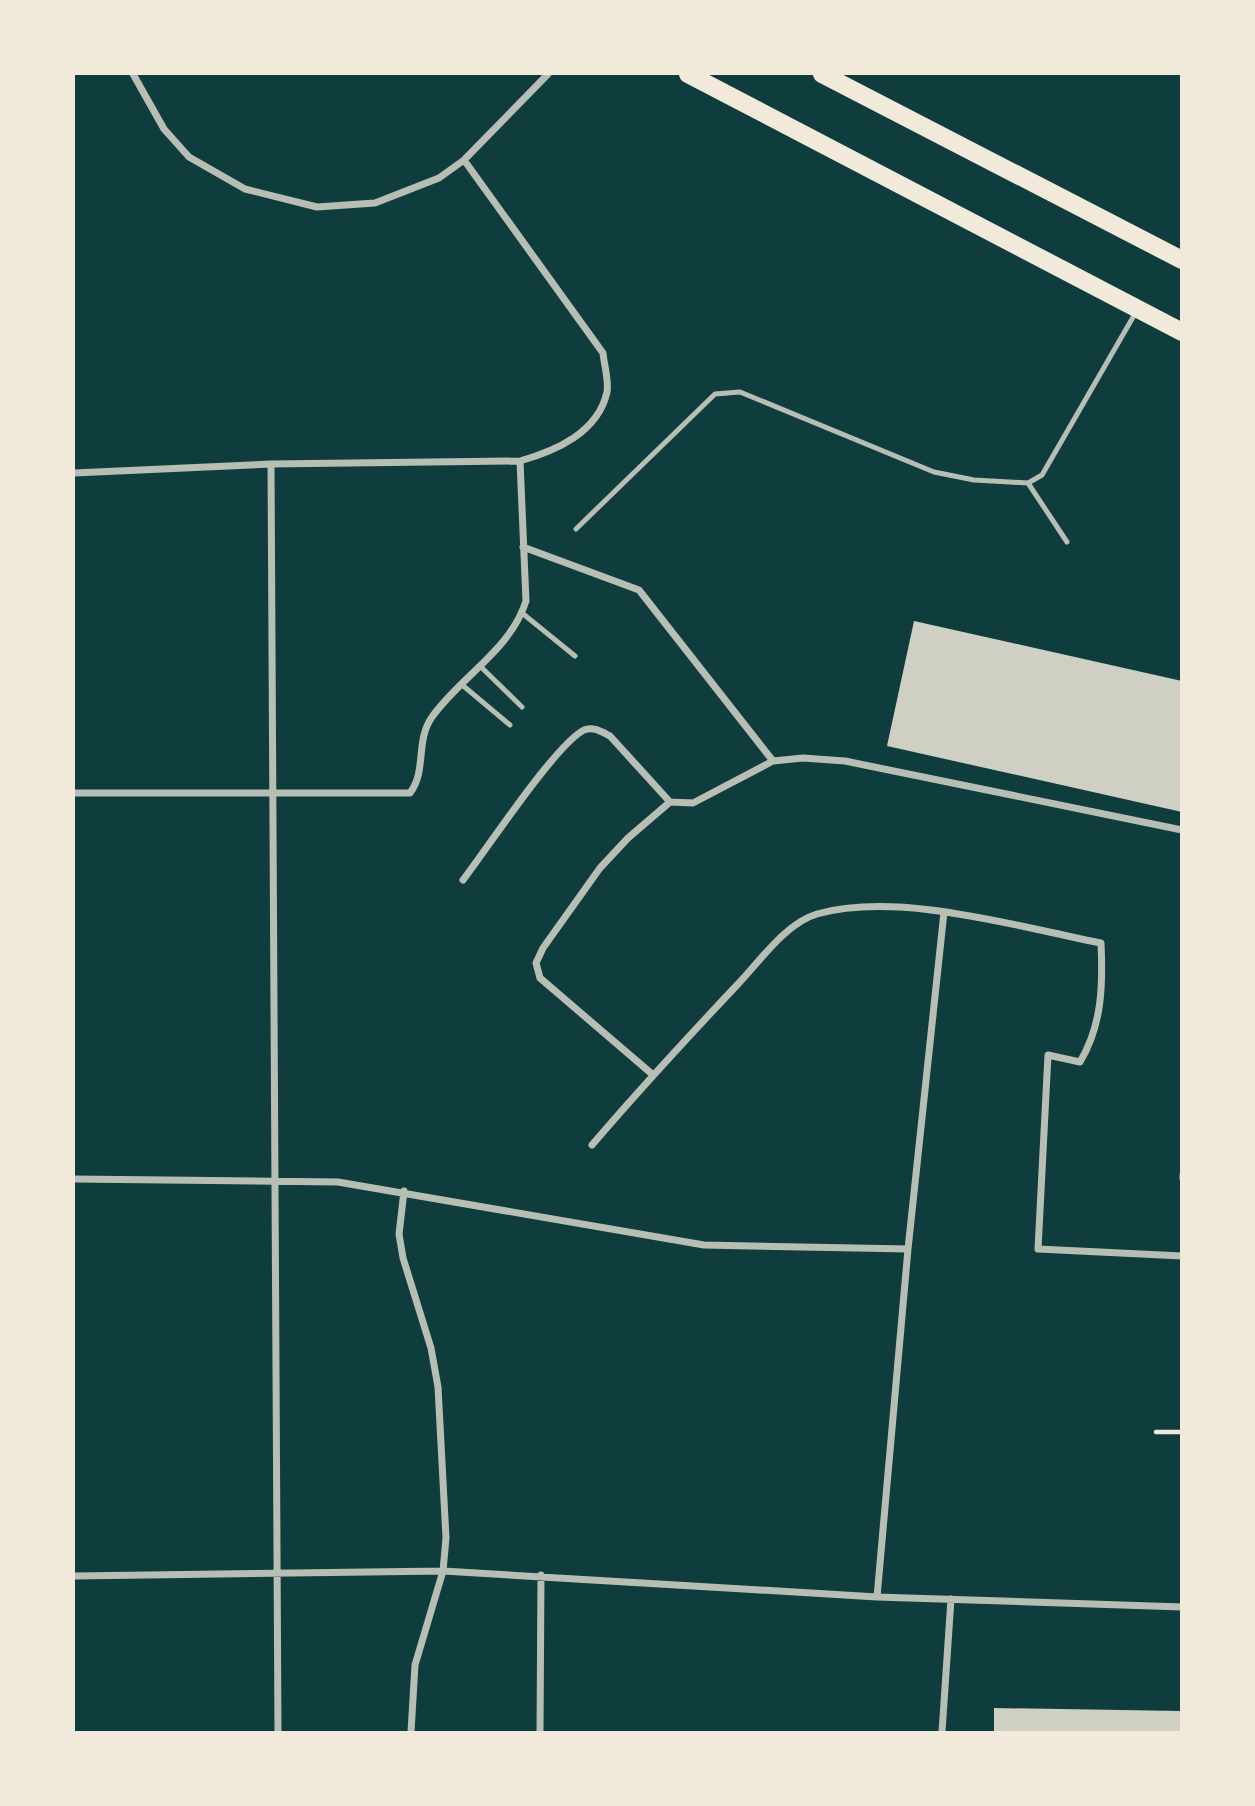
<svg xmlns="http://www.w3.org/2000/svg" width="1255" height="1806" viewBox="0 0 1255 1806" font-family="Manrope,sans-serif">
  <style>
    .building { fill: #cfcfc3 }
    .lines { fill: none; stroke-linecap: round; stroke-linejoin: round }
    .path { stroke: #f1e9da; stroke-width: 4.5 }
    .service { stroke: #b8beb3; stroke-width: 5 }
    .minor { stroke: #b8beb3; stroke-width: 7 }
    .primary { stroke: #f1e9da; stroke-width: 18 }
  </style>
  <rect width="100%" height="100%" fill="#0f3d3e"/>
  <path class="building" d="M914,621l268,60v131l-295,-66z
    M994,1708l187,3v21h-187z"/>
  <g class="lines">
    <path class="path" d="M1156,1432h26"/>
    <path class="service" d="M1028,483l39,59
      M576,529l139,-135 25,-2 194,80 40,8 54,3 14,-8 94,-163
      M522,613l53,43
      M480,666l42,41
      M461,684l49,41
      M1182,1175v4"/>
    <path class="minor" d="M133,74l31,55 25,28 56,32 72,18 58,-4 64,-25 25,-18 84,-86
      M271,464l7,1268
      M74,473l197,-9 249,-3c35,-10 78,-28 87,-69 2,-11 -3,-28 -4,-39l-139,-193
      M523,547l116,43 134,171
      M74,793h336c17,-22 5,-52 22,-76 29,-41 78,-66 94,-116l-6,-140
      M463,880c24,-31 92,-135 121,-150 9,-4 18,2 26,6l60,66
      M652,1074l-112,-96 -4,-15 7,-15 57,-80 28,-30 42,-36 23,1 80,-42 30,-3 42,3 337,69
      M592,1145c47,-55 96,-108 146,-161 22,-23 48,-61 79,-70 82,-23 202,13 284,29 2,43 1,82 -21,119l-32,-7 -10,194 144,7
      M74,1179l264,3 366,63 204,4
      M404,1191l-5,43 4,24 28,90 7,39 8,151 -3,33 -28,94 -4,67
      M74,1576l369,-5 434,26 305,10
      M877,1597l31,-348 36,-337
      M540,1732l1,-157
      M942,1732l9,-133"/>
    <path class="primary" d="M688,74l494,258
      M822,74l360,186"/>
  </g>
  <rect width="1255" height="1806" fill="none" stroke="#f1e9da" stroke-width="150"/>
</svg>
